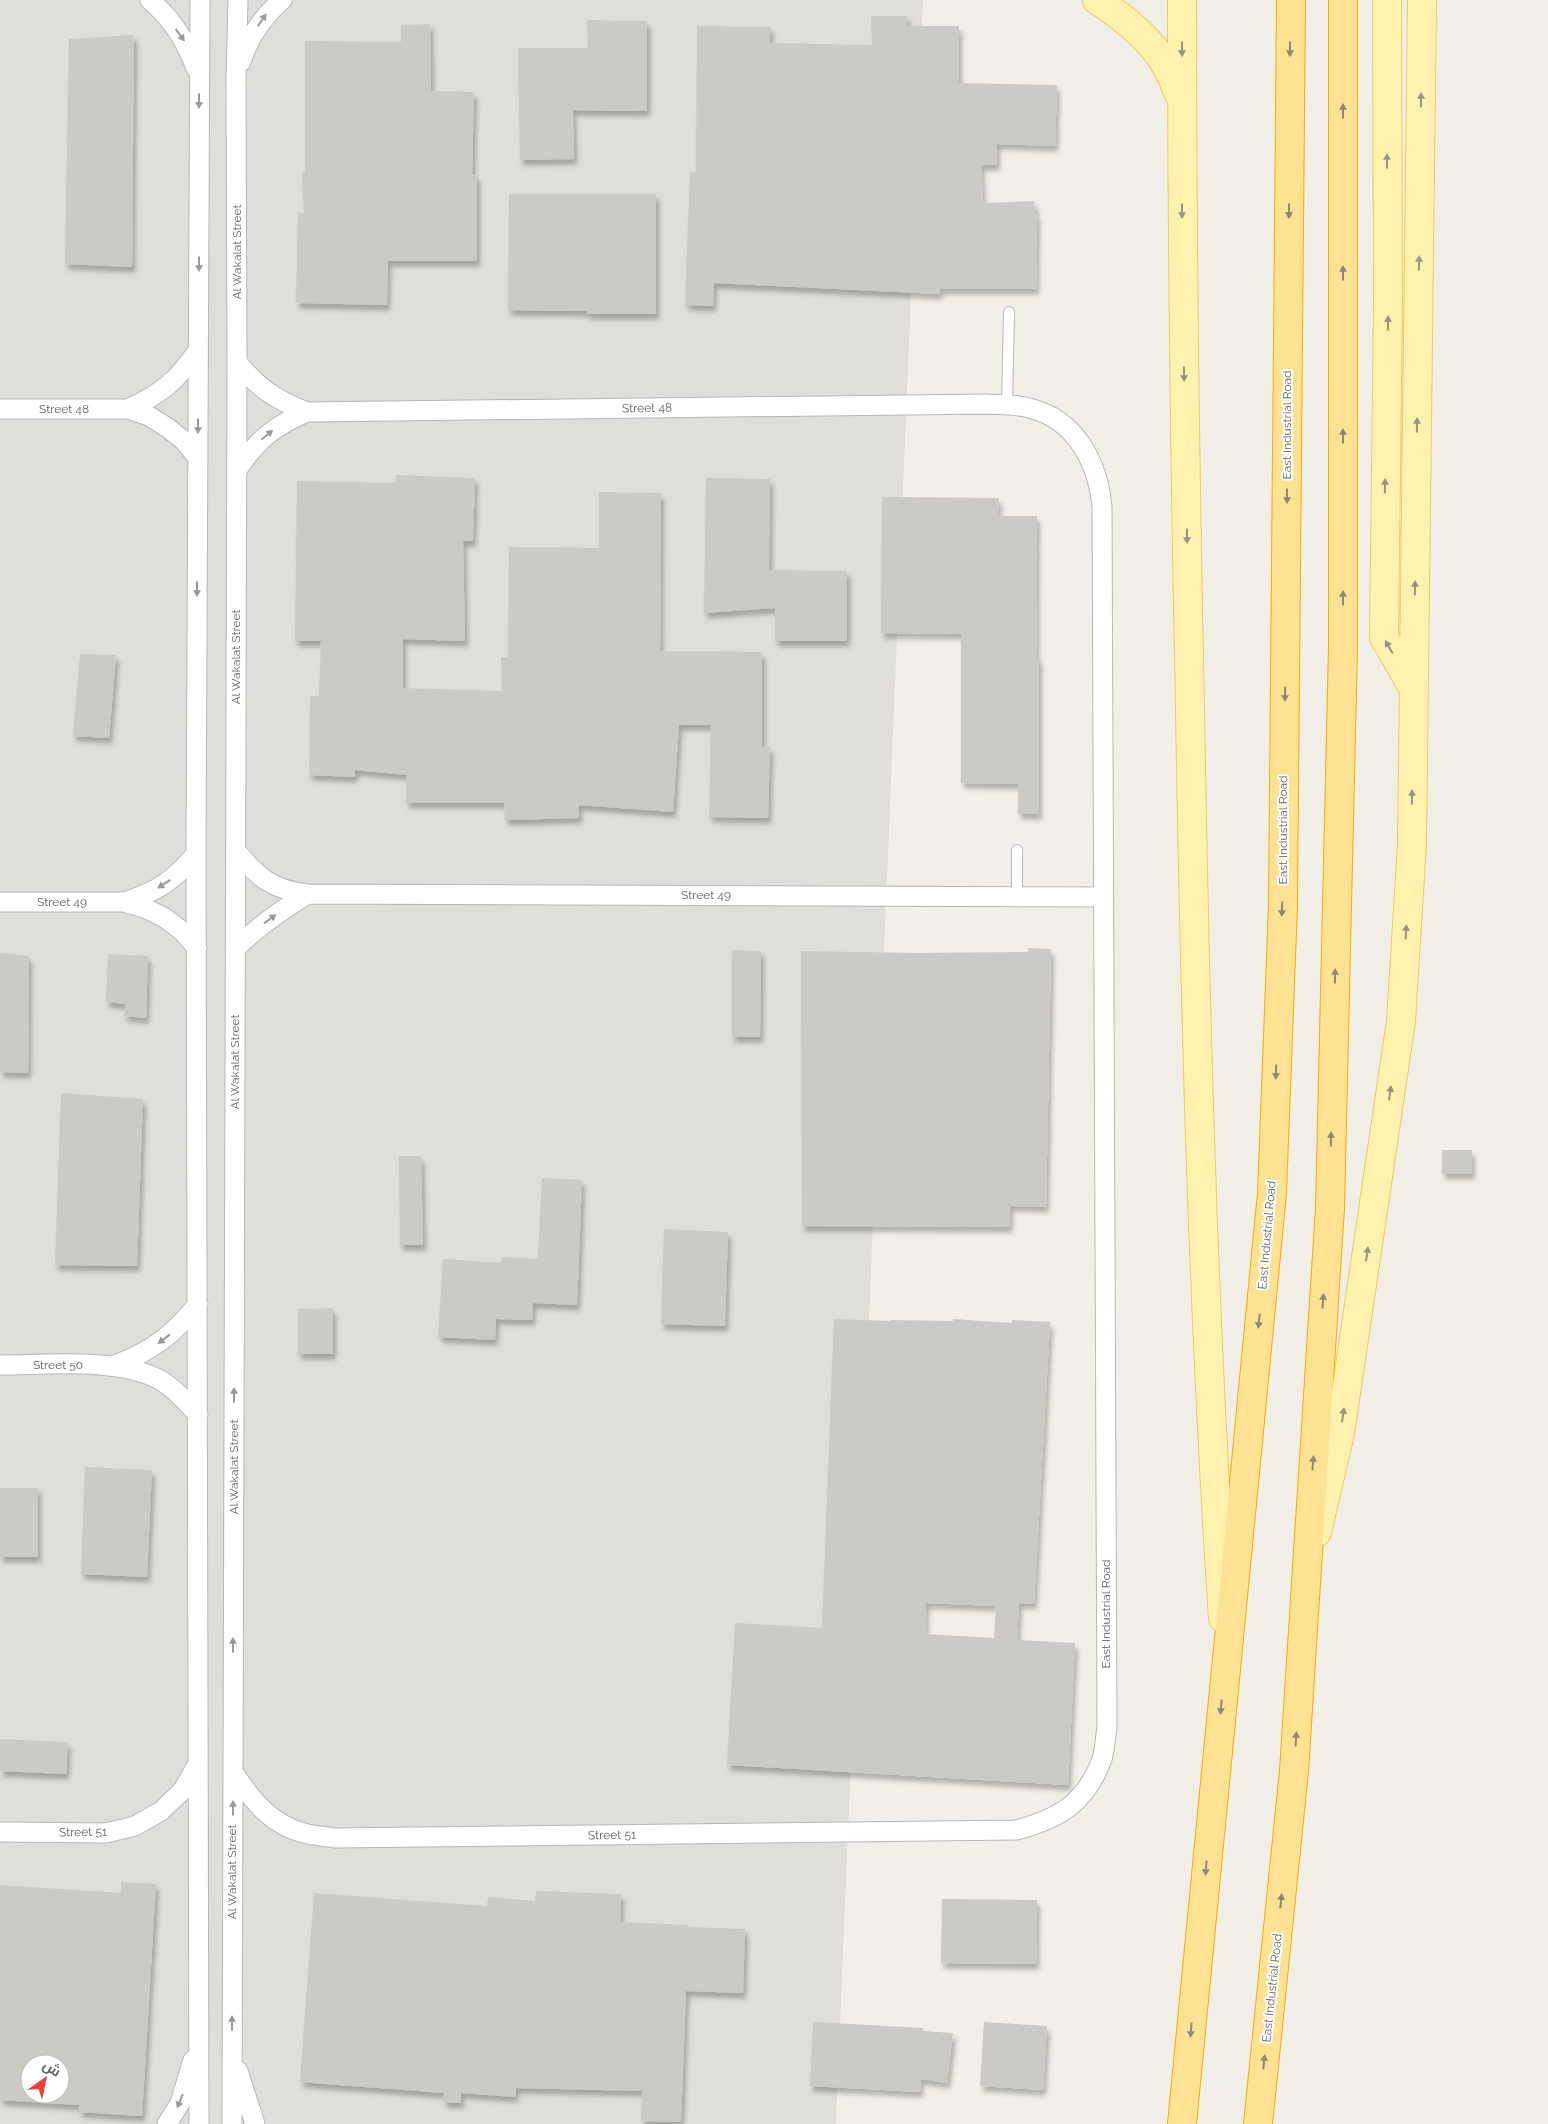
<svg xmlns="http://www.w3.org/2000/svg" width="1548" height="2124" viewBox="0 0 1548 2124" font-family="Raleway,Cairo,sans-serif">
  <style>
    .industrial { fill: #e0deda; fill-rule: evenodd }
    .building { fill: #cccac5; fill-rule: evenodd; filter: url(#shadow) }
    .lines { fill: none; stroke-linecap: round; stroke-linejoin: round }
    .lane-casing { stroke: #b5b8bc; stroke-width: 12 }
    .street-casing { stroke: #b5b8bc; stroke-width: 21 }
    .primary-casing { stroke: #f2c960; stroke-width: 30 }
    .highway-casing { stroke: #f9ab00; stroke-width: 30 }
    .lane { stroke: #fff; stroke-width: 10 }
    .street { stroke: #fff; stroke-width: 19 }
    .primary { stroke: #fff2af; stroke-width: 28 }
    .highway { stroke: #fde293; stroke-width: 28 }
    .oneway { fill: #979a9d }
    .oneway2 { fill: #979581 }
    .oneway3 { fill: #8e8975 }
    .labels { text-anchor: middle; stroke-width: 4; stroke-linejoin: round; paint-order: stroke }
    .street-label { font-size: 12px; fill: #5f6368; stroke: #fff }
  </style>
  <defs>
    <filter id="shadow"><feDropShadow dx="3" dy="5.5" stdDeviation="2.5" flood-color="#0004"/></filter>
  </defs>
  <rect width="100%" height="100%" fill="#f1efe8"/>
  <path class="industrial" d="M0,0h923l-87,2124h-836zM30,2064h30v30h-30z"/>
  <path class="building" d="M871,16h36v10h52v57l98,2 -2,61 -58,-2v21h-16l2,38 51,-2 3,20 -1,68h-96l-1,5 -225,-11 -1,23 -28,-1 5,-133h6l1,-146 73,1v16l102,2z
    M587,20l60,1v90l-74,-1 1,49 -54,1 -2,-112h70z
    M430,24l1,67 43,1 -2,83h5v86h-89l-1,44 -91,-2 2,-91 6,1 -2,-41h3v-131l96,1v-17z
    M134,35l-2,232 -67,-3 4,-225z
    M509,194h147v120h-69v-3l-79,-1z
    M396,475l79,3 -2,63h-10l2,100 -62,-2v49l99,3 -1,-34h7l1,-110 90,1v-56l62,1 -1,158 102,1v95h8l-2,71 -59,-1 2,-92h-32l-6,87 -94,-7v13l-74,2 -1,-17h-98l1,-28 -52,-5v7l-46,-2 1,-79h9l2,-55h-26l2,-160 99,2z
    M706,478l64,1 -1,91 78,1v70h-72v-33l-71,5z
    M882,497l117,1 -1,18h39l-1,142h3v156h-21v-30l-57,-1v-149l-80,-1z
    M80,654l36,1 -7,83 -36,-2z
    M1028,948l23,1 -5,258 -36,-1v21l-208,-1 -1,-275 116,2 111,-1z
    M732,950l29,1 -1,86h-28z
    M0,953l29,3 -1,117 -28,-1z
    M108,954l40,2 -2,62 -22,-2 2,-12 -20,-2z
    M61,1093l82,6 -6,167 -82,-1z
    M1442,1150h30v24h-30z
    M399,1156h22l2,89h-23z
    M542,1178l40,2 -5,125 -44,-2 -1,17 -36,-1 -1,21 -57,-3 5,-78 58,4 1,-6 36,2z
    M664,1229l64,3 -3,94 -64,-2z
    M333,1308v46h-35v-45z
    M834,1319l56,2v-1l63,1v-2l59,4v-3l38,2 -16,282 -15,-1 -2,37 58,3 -7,142 -341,-20 8,-142 87,5zM926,1603l70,3 -2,32 -69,-4z
    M85,1467l67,3 -5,107 -66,-3z
    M0,1488h38v69h-38z
    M0,1739l68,3 -2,32 -66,-3z
    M121,1882l35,2 -14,232 -63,-4v-7l-79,-5v-215l121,8zM30,2064h30v30h-30z
    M536,1891l85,3 -1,28 68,3v2l57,2 -2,64 -57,-2 -5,131 -40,-1 1,-30 -126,-3 -1,9 -54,-4v10l-18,-1 1,-9 -144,-11 14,-189 173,13 1,-9 47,4z
    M942,1899l95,1 -1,64 -95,-1z
    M813,2022l110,6v3l30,2 -6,50 -26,-4 -1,13 -110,-6z
    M984,2022l63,4 -4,64 -63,-4z"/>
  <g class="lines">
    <g class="lane-casing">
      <path id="lane" d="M1007,405l2,-93
        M1017,895v-45"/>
    </g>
    <g class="street-casing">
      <path id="street" d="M150,0c23,20 35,40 46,68
        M241,62c8,-25 21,-45 41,-62
        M0,409h128l21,7 19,12 16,13 14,17
        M128,409c33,-15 50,-29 70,-59
        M237,470c20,-30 37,-44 70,-58
        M236,851c23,27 36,39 72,43l796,3
        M0,902h124l21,6 20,10 17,13 15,17
        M124,902c33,-10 50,-22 72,-48
        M235,949c22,-22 46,-39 73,-55
        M0,1365c47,0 121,-8 162,16 14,9 25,21 36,34
        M115,1365c37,-14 58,-30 83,-61
        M233,1772c18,27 38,53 71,61 10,3 21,3 31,5l681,-8c43,-11 70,-27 86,-71 3,-9 3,-21 5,-31l-5,-1221c-4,-44 -26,-88 -73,-99 -14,-4 -29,-3 -42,-4l-680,8c-31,-12 -49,-24 -70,-50
        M0,1832l106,1 29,-7 26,-15 22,-21 14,-25
        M238,2071l17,53
        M167,2124l13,-21 13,-43
        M199,2124l-3,-1270 4,-854
        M232,2124l5,-1762 -1,-285 2,-77"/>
    </g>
    <g class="primary-casing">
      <path id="primary" d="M1097,0c36,24 68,50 81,93
        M1182,0c0,236 3,472 8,708 5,303 13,607 33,910
        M1387,0l1,301 -4,336 29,51
        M1317,1532l23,-99 61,-412 11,-176 10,-845"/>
    </g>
    <g class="highway-casing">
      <path id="highway" d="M1182,2124l90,-931 11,-288 8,-905
        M1258,2124l36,-353 36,-563 13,-561v-647"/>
    </g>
    <use href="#lane" class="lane"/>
    <use href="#street" class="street"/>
    <use href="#primary" class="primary"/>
    <use href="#highway" class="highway"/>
  </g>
  <defs><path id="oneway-solid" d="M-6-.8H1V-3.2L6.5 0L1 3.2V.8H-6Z" transform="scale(1.25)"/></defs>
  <g class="oneway">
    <use href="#oneway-solid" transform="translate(262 20) rotate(-56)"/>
    <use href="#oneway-solid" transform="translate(180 35) rotate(54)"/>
    <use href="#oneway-solid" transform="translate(199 101) rotate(90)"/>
    <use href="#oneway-solid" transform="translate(199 264) rotate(90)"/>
    <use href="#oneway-solid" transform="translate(198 426) rotate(90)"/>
    <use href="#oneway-solid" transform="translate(267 435) rotate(-40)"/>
    <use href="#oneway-solid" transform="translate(197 589) rotate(90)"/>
    <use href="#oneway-solid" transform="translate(164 884) rotate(147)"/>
    <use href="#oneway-solid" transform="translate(270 919) rotate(-36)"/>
    <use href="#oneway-solid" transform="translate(164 1339) rotate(142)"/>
    <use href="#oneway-solid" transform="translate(234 1395) rotate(-90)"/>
    <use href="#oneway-solid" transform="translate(233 1645) rotate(-90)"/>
    <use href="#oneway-solid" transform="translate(233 1808) rotate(-90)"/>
    <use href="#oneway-solid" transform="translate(232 2023) rotate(-90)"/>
    <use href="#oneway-solid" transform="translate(180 2101) rotate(112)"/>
  </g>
  <g class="oneway2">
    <use href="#oneway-solid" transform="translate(1182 49) rotate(90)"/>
    <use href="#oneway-solid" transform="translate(1421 100) rotate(-89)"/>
    <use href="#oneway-solid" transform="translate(1387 161) rotate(-90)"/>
    <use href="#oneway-solid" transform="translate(1182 211) rotate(90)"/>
    <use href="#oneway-solid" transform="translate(1419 263) rotate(-89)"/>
    <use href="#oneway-solid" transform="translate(1388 323) rotate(-89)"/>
    <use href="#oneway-solid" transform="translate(1184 374) rotate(89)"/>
    <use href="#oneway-solid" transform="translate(1417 425) rotate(-89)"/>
    <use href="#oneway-solid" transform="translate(1385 486) rotate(-89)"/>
    <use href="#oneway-solid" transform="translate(1187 536) rotate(89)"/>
    <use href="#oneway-solid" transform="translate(1415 588) rotate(-89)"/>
    <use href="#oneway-solid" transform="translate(1389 647) rotate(-120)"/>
    <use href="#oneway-solid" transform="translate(1412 797) rotate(-89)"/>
    <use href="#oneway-solid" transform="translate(1406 932) rotate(-87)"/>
    <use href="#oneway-solid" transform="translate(1390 1093) rotate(-82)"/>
    <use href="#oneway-solid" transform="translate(1367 1254) rotate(-82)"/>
    <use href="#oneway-solid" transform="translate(1343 1415) rotate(-82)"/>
  </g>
  <g class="oneway3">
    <use href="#oneway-solid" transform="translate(1290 49) rotate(90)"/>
    <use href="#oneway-solid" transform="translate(1343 111) rotate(-90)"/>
    <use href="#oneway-solid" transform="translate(1289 211) rotate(90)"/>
    <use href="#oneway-solid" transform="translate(1343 273) rotate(-90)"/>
    <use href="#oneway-solid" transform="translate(1343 436) rotate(-90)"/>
    <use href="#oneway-solid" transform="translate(1287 496) rotate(90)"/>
    <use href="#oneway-solid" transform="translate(1343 598) rotate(-90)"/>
    <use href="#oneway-solid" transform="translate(1285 694) rotate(91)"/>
    <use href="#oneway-solid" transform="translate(1282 909) rotate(92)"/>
    <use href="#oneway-solid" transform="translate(1335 976) rotate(-89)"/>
    <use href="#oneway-solid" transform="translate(1276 1072) rotate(92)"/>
    <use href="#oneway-solid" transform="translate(1331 1139) rotate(-89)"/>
    <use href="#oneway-solid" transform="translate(1323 1301) rotate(-86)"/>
    <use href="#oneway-solid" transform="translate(1259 1321) rotate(96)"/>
    <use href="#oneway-solid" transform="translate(1313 1463) rotate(-86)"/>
    <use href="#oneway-solid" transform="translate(1221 1707) rotate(95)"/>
    <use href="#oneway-solid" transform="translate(1296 1739) rotate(-87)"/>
    <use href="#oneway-solid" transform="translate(1206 1868) rotate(95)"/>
    <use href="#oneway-solid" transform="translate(1281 1901) rotate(-84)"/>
    <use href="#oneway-solid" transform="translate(1191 2030) rotate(95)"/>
    <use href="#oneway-solid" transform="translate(1264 2062) rotate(-84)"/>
  </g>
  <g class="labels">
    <g class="street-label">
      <text transform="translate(237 252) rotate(-90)" y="4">Al Wakalat Street</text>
      <text transform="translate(647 408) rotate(-1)" y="4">Street 48</text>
      <text x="64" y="413">Street 48</text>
      <text transform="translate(1287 425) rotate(-90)" y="4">East Industrial Road</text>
      <text transform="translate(236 657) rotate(-90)" y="4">Al Wakalat Street</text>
      <text transform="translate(1283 830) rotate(-90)" y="4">East Industrial Road</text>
      <text x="706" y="899">Street 49</text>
      <text x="62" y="906">Street 49</text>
      <text transform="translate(235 1062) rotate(-90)" y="4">Al Wakalat Street</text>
      <text transform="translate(1267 1235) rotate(-85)" y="4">East Industrial Road</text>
      <text x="58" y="1369">Street 50</text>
      <text transform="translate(234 1467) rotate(-90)" y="4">Al Wakalat Street</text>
      <text transform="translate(1106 1614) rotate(-90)" y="4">East Industrial Road</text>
      <text transform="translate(83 1832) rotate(-1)" y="4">Street 51</text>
      <text transform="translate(612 1835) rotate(-1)" y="4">Street 51</text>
      <text transform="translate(232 1872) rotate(-90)" y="4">Al Wakalat Street</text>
      <text transform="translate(1272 1988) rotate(-84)" y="4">East Industrial Road</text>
    </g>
  </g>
  <g transform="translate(45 2079) rotate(33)"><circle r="24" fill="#ffffff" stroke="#bfc1c3"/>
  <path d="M0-4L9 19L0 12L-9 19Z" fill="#ea4335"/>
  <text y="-8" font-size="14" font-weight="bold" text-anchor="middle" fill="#5f6368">ش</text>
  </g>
</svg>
